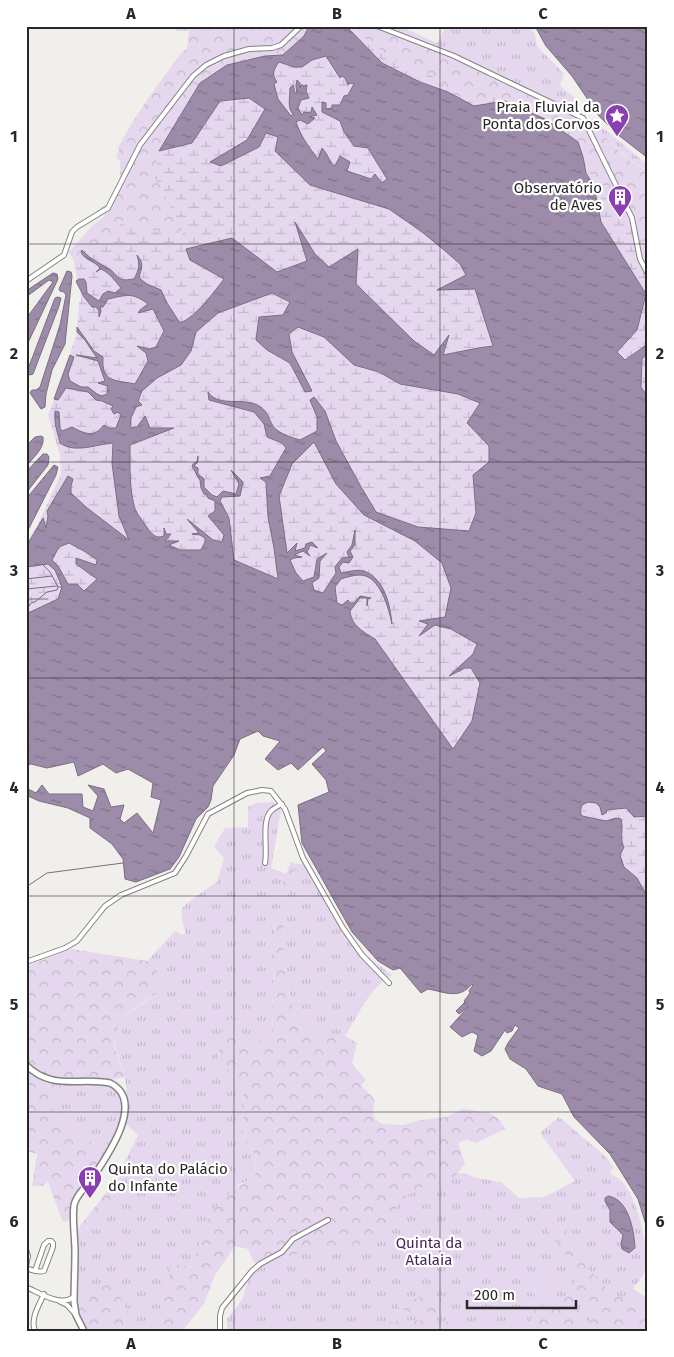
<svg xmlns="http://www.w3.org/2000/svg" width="674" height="1357" viewBox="0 0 674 1357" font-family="'Fira Sans',sans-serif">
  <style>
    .grass { fill: url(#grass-tufts) }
    .forest { fill: url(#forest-crowns) }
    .wetland { fill: url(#wetland-marsh) }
    .pitch { fill: #e5d7ee }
    .water { fill: url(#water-ripples); stroke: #7a6e82; fill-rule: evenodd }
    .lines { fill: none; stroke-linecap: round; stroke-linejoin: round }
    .stream { stroke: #7a6e82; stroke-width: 1 }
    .street-casing { stroke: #848380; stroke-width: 6 }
    .secondary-casing { stroke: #848380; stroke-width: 8 }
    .street { stroke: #fff; stroke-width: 4 }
    .secondary { stroke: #fff; stroke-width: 5 }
    .grid { fill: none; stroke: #272726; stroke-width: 1; stroke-opacity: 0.55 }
    .labels { text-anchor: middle; stroke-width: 4.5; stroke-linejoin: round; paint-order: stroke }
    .poi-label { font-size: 15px; fill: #272726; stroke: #fff; text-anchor: end }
    .park-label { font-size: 15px; fill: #432953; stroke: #fff }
    .neatline { fill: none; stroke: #272726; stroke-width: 2 }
    .grid-label { font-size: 16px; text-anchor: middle; font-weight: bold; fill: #272726 }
  </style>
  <defs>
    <pattern id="grass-tufts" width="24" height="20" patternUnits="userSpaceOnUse" patternTransform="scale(1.25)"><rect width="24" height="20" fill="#e5d7ee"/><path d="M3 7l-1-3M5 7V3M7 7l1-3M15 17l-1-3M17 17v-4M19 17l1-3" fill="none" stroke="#c4b9cc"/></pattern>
    <pattern id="forest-crowns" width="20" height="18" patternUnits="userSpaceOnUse" patternTransform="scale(1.25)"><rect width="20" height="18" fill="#e5d7ee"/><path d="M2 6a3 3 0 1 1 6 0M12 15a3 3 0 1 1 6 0" fill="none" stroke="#c4b9cc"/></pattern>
    <pattern id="wetland-marsh" width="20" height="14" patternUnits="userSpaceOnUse" patternTransform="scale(1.25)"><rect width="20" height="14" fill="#e5d7ee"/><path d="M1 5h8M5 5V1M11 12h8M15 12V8" fill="none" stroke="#c4b9cc"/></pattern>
    <pattern id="water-ripples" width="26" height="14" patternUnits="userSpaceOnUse" patternTransform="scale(1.25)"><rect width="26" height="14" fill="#9d8ca9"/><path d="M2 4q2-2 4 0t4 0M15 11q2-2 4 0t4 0" fill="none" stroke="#807289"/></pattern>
  </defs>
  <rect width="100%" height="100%" fill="#f0efec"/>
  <path class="grass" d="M400,26l37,17 9,-17h84l5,9 2,11 27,28 -4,12 14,11v5l3,7 -3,2 -6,-3 -169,-77z
    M592,119l56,46v6l-19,-11 -20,-20 -14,-10 -4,-9z
    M273,802l8,8 -10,58 15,6 -12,29 14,-8 8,-31 13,-1 40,72 17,20 26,20c-22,12 -34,40 -47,61l-44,-7 -4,-4 -13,-57 -1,-60 -8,1 -3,126 -5,4 -25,6 -17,21 18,19 1,18 -1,33 13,20 -1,21 -17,8 -38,59 -10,23 -18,-2 -14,54v12h-26l4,-4 -60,-34v-69l5,8 5,-2 34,-42 -1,-14 19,-39 -12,-11c1,-15 2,-31 -1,-46 -3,-17 -16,-35 -8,-52 5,-11 35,-28 45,-36l-6,-23 -9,-6 28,-30 7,4 4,-2c-2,-7 -6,-17 -4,-24 1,-4 30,-24 35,-27l7,-24 -10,-11 11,-19 23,-1v-20l8,-4z
    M68,1085c12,0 29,-3 39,1 32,11 8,48 -2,66l-50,-36 -5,-16 15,-6z
    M559,1117l46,39 9,12 -4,3 1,4c25,4 40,77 33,98 -2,6 -8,11 -11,16l13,8 2,-2v36h-421v-12l15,-19 8,-24 11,-11 185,-91 19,-1 11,5 25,4 18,16 25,-1 31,-16 -35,-48z"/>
  <path class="forest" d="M176,26h134l-10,14 -17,15 -18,1 -38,9 -27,18 -41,68 -5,26 6,8 23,47 -7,6 -14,-3 -71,19 -10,-2 -7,9 -5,-9 23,-26 13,-10 -6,-8 8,-3 13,-26v-18l-4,-3 3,-8 -1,-2c17,-34 41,-64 63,-95l6,-4 2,-18h-12z
    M353,26h47l-1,5 175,80 -1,4 9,6 5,8c20,3 28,21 43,32 5,4 12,7 18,10v108l-9,-15 -7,-36 -26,-29 -4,-13 -11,-11 -25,-48 -13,-5 -12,-8 -47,-18 -17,8c-16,-5 -30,-9 -37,-25l-41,-16 -44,-31z
    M291,862l5,2 -8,31 -9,8h-5z
    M283,908l1,60 13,57 4,4 44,7 12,7 -5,21 14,16 -5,5 14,15 -2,11 2,8 7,5 21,1 18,-5 25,-3 17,-8 27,4 10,7 5,9 -29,14 -8,-4 -10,4 7,21 -13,15 -24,6 -22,11 -6,5 -16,31 -7,8 -14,5 -65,8 -29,17 -16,-9 -5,-12 -13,-3 -20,29 -11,29 -22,27h-24v-12l14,-55 18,3 10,-23 -3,-7c14,-27 30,-47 58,-60l1,-21 -13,-20 1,-33 -1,-18 -25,-27 6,-39 13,-1 6,27 23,-6 6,-4 3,-126z
    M72,949l75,12 9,6 6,23c-19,13 -48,26 -48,53 1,10 8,24 11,34 -20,5 -57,7 -77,0 -9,-3 -15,-10 -22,-16v-93l6,-4z
    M26,1068c18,16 19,16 42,17l-3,9 -15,6 5,16 50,36 -35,50v18l-7,2 -15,-40 -6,4h-10l5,-32 -11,-3z
    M119,1177l1,11 -3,4 -31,38 -5,2 -2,-5z
    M555,1221l5,2 5,6 14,21 9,19 15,14 8,12 5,2h18l5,3 9,14v17h-54l-4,-6 -3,-20 -9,-11 -12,-39 -19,-25 1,-5z
    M112,1281l24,46 -4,4h-45l-7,-11 -4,-27z
    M570,1295l13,20 -10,16h-41l-1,-10 2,-11z
    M425,1296h15l4,18 -5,2 -29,-3 -2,-3 -8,-1 -3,-4z
    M404,1320l47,2 3,4 -11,5h-98z"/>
  <path class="wetland" d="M309,26h44l2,6 44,31 41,16c7,15 21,20 37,25l17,-8 20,5 39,21 13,5 7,11 5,4 6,20 7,13 11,11 4,13 26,29 7,36 9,15v758l-162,-263 -370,-241 -90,16v-6l11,-17 24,-52 -1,-19 -12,-40 13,-33 16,-50 2,-30h2c0,-6 0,-14 -5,-18l1,-4 -3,-19 9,-12 8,4 33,-32 52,17 7,-5 -23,-48 -6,-8 5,-26 41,-68 27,-18 38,-9 18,-1 18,-16z
    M59,541l75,15 -108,84v-84z"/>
  <path class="pitch" d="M544,1271l11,7 -14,21 -11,-7z"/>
  <path class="water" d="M309,26h37l36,37 38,19 28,10 26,14 31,-5 40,18 33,23 5,15 3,16 8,13 7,36 45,72 -9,36 -20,22 8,8 23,-16v9l-6,6 -1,28 7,10v419l-14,1 -8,-9 -19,2 -1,3 -4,2 -2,-8 -4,-4 -8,-1 -6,3 -2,6 2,5 24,5 10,-3 5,1c3,10 -2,19 3,28l-4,8 4,12 13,11 11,20v328l-2,-1 -8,-26 -28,-45 -36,-37 -12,-23 -24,-8 -12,-17 -16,-10 -5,-10 3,-6 11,-15 -4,-3 -3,6 -5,2 -2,-3 -14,21 -9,5 -8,-5 4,-16 -6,-3 -10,5 -12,-10 19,-21 -10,8 -3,-3 9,-9 -1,-1 6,-8 -1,-2 4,-6 -1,-1c-13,16 -27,8 -44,5l-7,4 -21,-25 -7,2 -15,-9 -26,-29 -50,-89 -4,-38 31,-13 -3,-12 -14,-16 14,-13 -3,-4 -25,23 -7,-7 -13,7 -13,-11 15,-18 -17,-5 -5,-5 -18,8 -6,16 -21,31 -2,14 -3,7 -12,12 -17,38 -9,12 -34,13 -11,-3 -2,-20 -11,-15 -22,-16v-10l-22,-10 -29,-7 -13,-6v-7l10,5 6,-8 7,9h33l1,13 10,4 5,-15 -10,-11 16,4 7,18 13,-2 -4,14 4,4 13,-10 16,20 8,-33 -10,-3 2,-14 -25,-14 -12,4 -13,-9 -25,12 -4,-14 -27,6 -16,-4 -5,1v-151l32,-15 4,-12 -7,-17 -7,-6 -22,3v-20l17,-29 3,10 2,-12 -1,-5 21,-35 5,3 -2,7v7l15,14 43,33 -10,-24 -7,-53 1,-20c-16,1 -38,11 -53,0 -3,-13 -6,-19 -5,-32l4,1 1,16 2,3 10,-4c13,7 22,11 32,-2l5,3h7l5,-13 -3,-3 -4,2 -3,-5 2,-3 -11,-5 -6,-1 -8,-8 -22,-4 -8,12 -4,-1 16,-44 4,2 -6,17 2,7 11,6h7l9,7 5,2 5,-2 1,-8 -10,-3 7,-2 -7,-20 -22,-6 21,3 -12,-18 -8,-8v-5l17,24 9,6c-2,26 13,23 32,27l13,-23 -2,-8 -9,-7 12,3 7,-2 8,-16 -11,-22 -15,4 2,-3 8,-6c-16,-12 -21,-9 -40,-5l-5,8h-3l1,4 -2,6v-6l-3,-4h-4l-8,-10 -8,-16 3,-2h5l2,3 1,11 12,8 4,-7 5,-3 7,2 6,-5c-6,-7 -11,-15 -20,-19l-5,3 4,-4c-5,-7 -16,-8 -19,-16l1,-2c10,11 19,13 30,21 3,3 6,7 9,8 4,2 9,0 13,0 5,-9 6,-14 3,-24 8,10 4,13 2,23l8,6 14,6 6,13 13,20c16,-6 33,-30 44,-44l-34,-19 -4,-11 46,-11 45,34 30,-11 -12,-39 20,32 14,13 29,-18 -2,35 58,57 20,14 15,-20 -6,20 35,-7 15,-2 -18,-57 -38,1 29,-15 -6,-11 -16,-14 -22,-18 -33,-23 -79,-24 -35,-34 3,-14 -12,-4 -7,14 -38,19 -11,-4 37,-22 18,-31 -16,-11 -29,3 -28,42 -33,8 41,-68 27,-18 38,-9 18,-1 21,-19zM326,56l14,22 2,-2 3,2 3,7 2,-2 4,1 -6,11 -4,1 -4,9h-8v3l-6,1v-6l-4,-1v10l18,9 4,11 10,14 14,2 19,31 -5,4 -7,-9 -4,5 -24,-8 3,-9 -10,-6 -5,10c-6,-3 -6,-11 -13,-18l-4,11c-8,-10 -18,-24 -22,-37l4,-2 8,4 7,-6 -6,-1 8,-2 -5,-8 -1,6 -7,-1 -2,3 -4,-7 3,-8 8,-2 -3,-7 1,-6h-2l-1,2 -1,-2h-2l-1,3v-5l-3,-3 -1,6 1,8 -2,-1 -2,-8 -3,3c0,8 -3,20 3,26l-2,2 -13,-17 -4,-15 3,-2c-6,-8 -3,-13 2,-20l15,5h8l10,-7zM272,293l18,9 -7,13 -24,2 -3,23 11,10 23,13 15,29 7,-1 -20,-39 -3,-18 9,-7 26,10 30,28 25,7 21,12 58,10 22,9 -13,20 22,23v16l-16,13 3,38 -7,18 -51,-4 -42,-15 -16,-27 -24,-44 -11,-30 -11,-14 -4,3 7,17v14l-17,9c-7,-2 -16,-5 -22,-9 -12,-9 -6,-22 -26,-28 -15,-4 -35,3 -44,-11l1,8 45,12 10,12 3,13 15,6 4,5 -16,28 -10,2 6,4 2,35 6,31 4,31 -44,-19 -5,-42 -9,-17 2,-4 18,-1 3,-14 -12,-12 8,14 -3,10 -13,-3 -6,6 -5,-2 -8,-8v-8l-6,-5v-6l-4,-2 4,-4v-6l-1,6 -4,2 -1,3c4,4 4,9 8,13l1,8 3,6 3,1 1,3 7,3v10l-7,5 16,19 -2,7 -9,-2 -26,-21 12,14 -7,1 8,1 5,3v4l-4,8h-21l-11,-5 10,-4h-14l6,-7h-5l-2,-6v8c-8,3 -11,-1 -16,-7 -4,-7 -10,-13 -13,-20 -6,-21 -5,-43 -5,-64l44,-17h-24l-5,-12 -8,11 -7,1 1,-10 5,-11 6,-2 -4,-4 4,-10 15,-13 24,-13 10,-14 5,-19 22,-19zM314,442l22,42 28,31 51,26 27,22 9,25 -6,29 -26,4 9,3 -9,12 16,-11 16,4 26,15 -4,10 -24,22 16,-8h6l9,15 -8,38 -19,28 -78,-110c-11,-7 -24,-13 -25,-28l10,-13h7v8l1,-7 3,-1 -11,-2 -6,7h-4l-2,-3 -6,5 -5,-2 -2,-16 6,-8c6,-2 13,-4 19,-4 20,0 29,34 32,49 -2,-19 -7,-45 -28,-53 -6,-2 -17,1 -23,2l-2,-6 4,-5 6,1 4,-6 -3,-6 5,-6v-15l-3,15 -5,7 2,5 -7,1 -7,9 1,6 -13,20 -9,-3 -2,-7 7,-5 1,-17 7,-8 -10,6 -3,18 -11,4 -7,-8 -6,-13 4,-2 8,-1 -8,-2 9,-4 7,5 -3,-4 3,-7 8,3 -6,-6 -6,2 -1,4 -10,3 2,-8 -10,10 -8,-57 13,-32zM69,543l15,8 13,9 -1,5 -20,-7v6l21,15 -13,12 -7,-7h-9l-10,-18 -6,-6 7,-13z
    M535,26h113v132l-31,-24 -18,-18 -27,-40 -26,-30z
    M67,271l4,1 1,4 -7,68 -13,26 -6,24 -1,13 -4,2 -11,-16 2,-3h4l4,-3 20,-62 6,-30 -2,-3 -4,-1 -1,-2z
    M53,273l4,1 1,5 -32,68v-28l27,-37 -4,-2 -23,17v-6z
    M58,297l3,1 -2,8 -26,68 -3,1 -4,-3v-3h2l27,-71z
    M41,436l2,1c2,11 -10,21 -17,29v-20l9,-9z
    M43,454h4l2,3 -1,8 -22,28v-21z
    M54,465l4,2 -2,8 -30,59v-35z
    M608,1196c21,3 26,35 27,52l-6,5 -7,-4 -1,-5 2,-9 -13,-13v-12l-5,-9v-3z"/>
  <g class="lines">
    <path class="stream" d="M43,565l7,7 8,15h4
      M26,569l2,1h-2
      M26,579l26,-3
      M26,589l31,-3
      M26,599h22
      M28,613l-1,-4 4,-6 4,-1 12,-10 10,-2 1,-3
      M26,887l21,-14 76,-10"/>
    <g class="street-casing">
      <path id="street" d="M377,26l77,30 129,62 49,100 8,41 8,15
        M26,281l38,-26 8,-23 5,-5 31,-19 32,-63 53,-69 13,-11 18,-9 25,-7 23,-1 9,-3 20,-19
        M265,863c3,-13 -4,-42 6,-52 3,-3 7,-5 11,-7
        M26,962l39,-14 12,-7 28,-35 16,-11 54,-22 11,-17 22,-42 39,-21 15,-3 9,1 14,18 18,49 40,70 19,27 27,28
        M26,1250l2,6 -2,10
        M26,1268c6,2 12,5 18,3l9,-24v-4l-2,-2h-3l-4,4 -9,26
        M26,1287c14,6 34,20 48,10
        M59,1301l8,4 9,10
        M35,1331c-5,-12 4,-26 9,-37
        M220,1331v-15l2,-8 30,-37 8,-7 22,-12 11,-13 35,-19"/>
    </g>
    <g class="secondary-casing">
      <path id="secondary" d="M26,1065c26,26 53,12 84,18 37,18 -4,75 -19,97 -6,8 -15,15 -17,25 -2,15 1,32 1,47 0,17 -1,33 -1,50l2,13 8,16"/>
    </g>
    <use href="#street" class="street"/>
    <use href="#secondary" class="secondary"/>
  </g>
  <path class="grid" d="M234,26v1305M440,26v1305M26,244h622M26,462h622M26,678h622M26,896h622M26,1112h622"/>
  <defs>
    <g id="sight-pin" transform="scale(1.25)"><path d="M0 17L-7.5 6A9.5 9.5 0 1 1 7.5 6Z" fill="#893fb1" stroke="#fff"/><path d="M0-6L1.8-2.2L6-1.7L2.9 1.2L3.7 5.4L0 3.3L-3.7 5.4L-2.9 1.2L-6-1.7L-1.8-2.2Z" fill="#fff"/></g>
    <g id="building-pin" transform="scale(1.25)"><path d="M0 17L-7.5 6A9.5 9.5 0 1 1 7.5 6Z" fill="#893fb1" stroke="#fff"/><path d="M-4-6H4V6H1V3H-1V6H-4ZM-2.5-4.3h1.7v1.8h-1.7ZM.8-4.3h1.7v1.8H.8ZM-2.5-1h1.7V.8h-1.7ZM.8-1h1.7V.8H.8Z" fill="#fff"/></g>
  </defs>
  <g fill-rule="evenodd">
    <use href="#sight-pin" x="617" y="116"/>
    <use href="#building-pin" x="620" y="197"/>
    <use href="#building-pin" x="90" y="1178"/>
  </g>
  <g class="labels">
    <g class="poi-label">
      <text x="600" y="112">Praia Fluvial da<tspan x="600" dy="17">Ponta dos Corvos</tspan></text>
      <text x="602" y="193">Observatório<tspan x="602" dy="17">de Aves</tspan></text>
      <text x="108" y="1174" text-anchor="start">Quinta do Palácio<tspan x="108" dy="17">do Infante</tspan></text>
    </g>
    <g class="park-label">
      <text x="429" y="1248">Quinta da<tspan x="429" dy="17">Atalaia</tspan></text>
    </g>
  </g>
  <rect width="674" height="1357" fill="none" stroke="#ffffff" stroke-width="55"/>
  <path d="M467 1300v8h109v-8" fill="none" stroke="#272726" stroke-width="2.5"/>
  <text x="474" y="1300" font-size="15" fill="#272726" stroke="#ffffff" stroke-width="4" paint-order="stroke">200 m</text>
  <rect x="28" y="28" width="618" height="1302" class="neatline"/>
  <g class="grid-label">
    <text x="131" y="19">A</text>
    <text x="337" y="19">B</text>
    <text x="543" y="19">C</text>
    <text x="14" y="142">1</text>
    <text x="660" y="142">1</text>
    <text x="14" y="359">2</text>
    <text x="660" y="359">2</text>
    <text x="14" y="576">3</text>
    <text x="660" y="576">3</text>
    <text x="14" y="793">4</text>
    <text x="660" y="793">4</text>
    <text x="14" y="1010">5</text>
    <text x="660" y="1010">5</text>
    <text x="14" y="1227">6</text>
    <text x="660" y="1227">6</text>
    <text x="131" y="1349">A</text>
    <text x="337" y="1349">B</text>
    <text x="543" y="1349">C</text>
  </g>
</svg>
